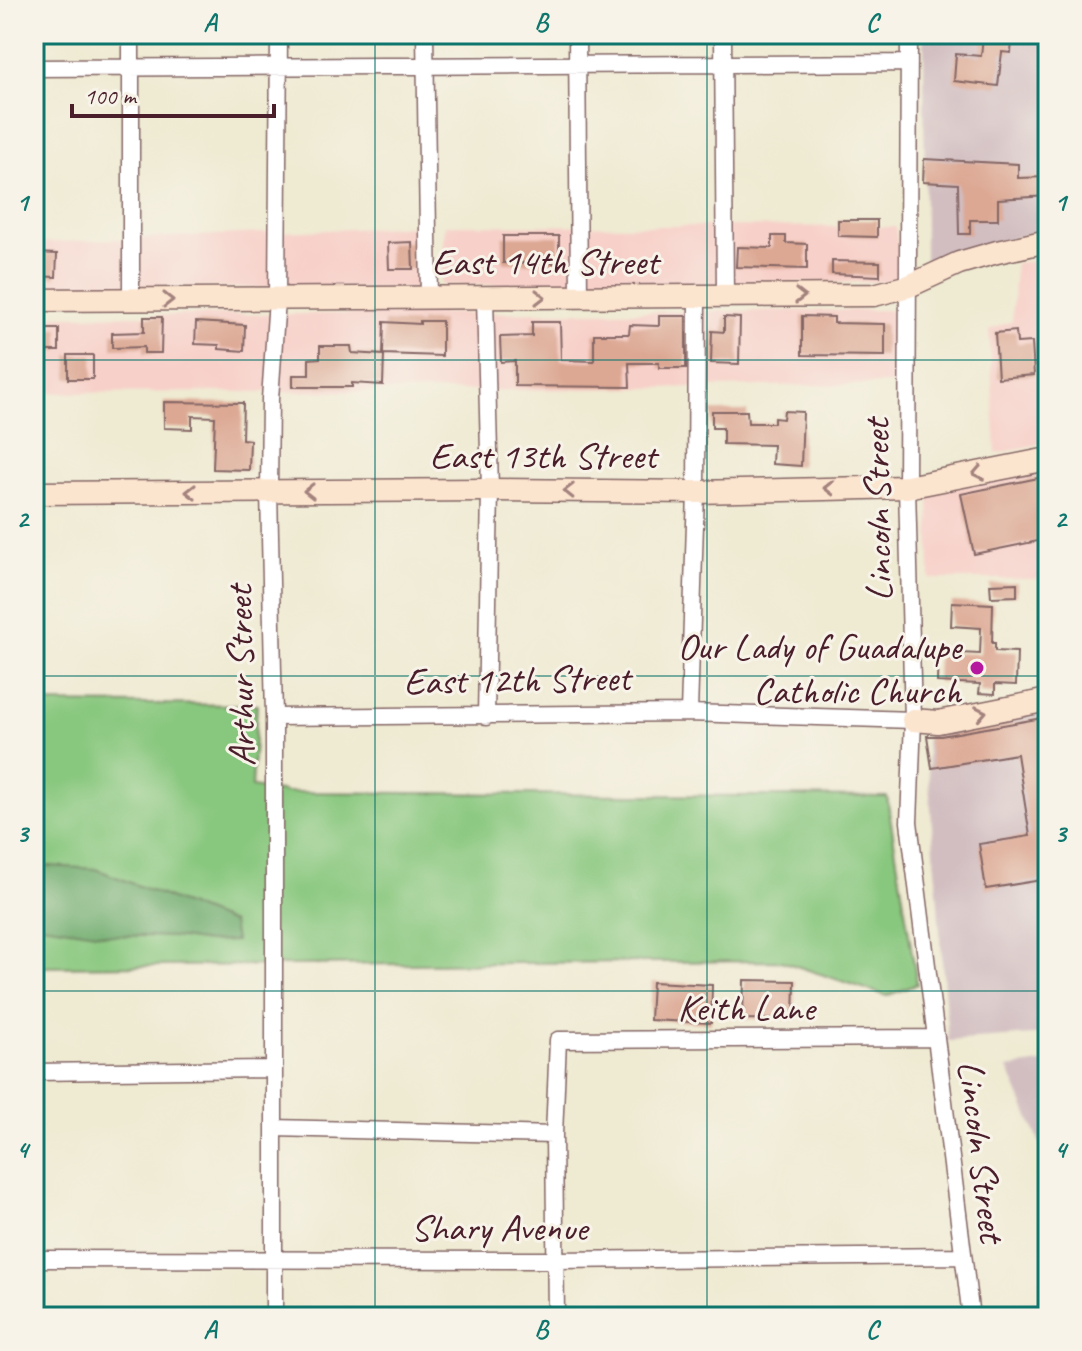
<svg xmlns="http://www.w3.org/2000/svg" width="1082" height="1351" viewBox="0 0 1082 1351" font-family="Caveat,sans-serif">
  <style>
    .built { fill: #f7d0c9 }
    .industrial { fill: #d2bec1 }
    .green { fill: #88c77e; stroke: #697354; stroke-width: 2 }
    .forest { fill: #6eac6d; stroke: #5c664c; stroke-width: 2 }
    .building { fill: #dca793 }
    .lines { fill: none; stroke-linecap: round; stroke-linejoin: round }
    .street-casing { stroke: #846665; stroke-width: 19 }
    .secondary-casing { stroke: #846665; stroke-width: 25 }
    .street { stroke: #fff; stroke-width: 16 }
    .secondary { stroke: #fce5cf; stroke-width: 22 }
    .oneway { stroke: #a3827d }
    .grid { fill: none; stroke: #0f766e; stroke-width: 2; stroke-opacity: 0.55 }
    .poi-dot { fill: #b5179e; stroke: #f7f3e8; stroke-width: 3 }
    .labels { text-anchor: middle; stroke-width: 6; stroke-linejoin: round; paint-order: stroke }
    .street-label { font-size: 38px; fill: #4a1f2b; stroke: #f7f3e8 }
    .poi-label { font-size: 38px; fill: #4a1f2b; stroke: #f7f3e8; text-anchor: end }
    .neatline { fill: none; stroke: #0f766e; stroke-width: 3 }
    .grid-label { font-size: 26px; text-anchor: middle; font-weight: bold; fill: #0f766e }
  </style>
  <rect width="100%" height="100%" fill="#f7f3e8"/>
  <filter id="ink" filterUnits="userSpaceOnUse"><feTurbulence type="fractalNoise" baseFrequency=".0125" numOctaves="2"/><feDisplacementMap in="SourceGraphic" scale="16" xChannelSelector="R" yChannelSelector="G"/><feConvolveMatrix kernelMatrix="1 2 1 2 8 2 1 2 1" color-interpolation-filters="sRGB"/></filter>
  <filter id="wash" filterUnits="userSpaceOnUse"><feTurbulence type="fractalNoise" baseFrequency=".006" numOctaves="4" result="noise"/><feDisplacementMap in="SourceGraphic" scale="32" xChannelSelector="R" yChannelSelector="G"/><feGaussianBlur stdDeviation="1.8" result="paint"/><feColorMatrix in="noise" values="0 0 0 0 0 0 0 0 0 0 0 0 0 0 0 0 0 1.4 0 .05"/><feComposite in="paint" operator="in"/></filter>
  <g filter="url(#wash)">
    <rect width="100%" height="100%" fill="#efead2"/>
    <path class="built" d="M445,225l450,2 7,48 -15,7 -446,3z
      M418,226l1,63 -385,-3v-43z
      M1048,259v183l-52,12 -7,-124 23,-9 3,-58z
      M888,310l10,7 1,23 -6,44 -443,7 -416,2v-77z
      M1048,470v109h-118l-1,-86z"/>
    <path class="industrial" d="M924,34h124v195l-123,32z
      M1048,708v326l-100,7 -23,-314z
      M1048,1062v100l-40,-94z
      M1048,1301v16h-56l-2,-14z"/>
    <path class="green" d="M34,703l223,2 -5,82 34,5 601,5 30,187 -30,12 -106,-35 -747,6z"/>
    <path class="forest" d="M34,865l62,4 136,54 3,18 -28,1 -34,-5 -63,-2 -76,-11z"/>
    <g id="blocks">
      <path class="building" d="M983,37l29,2 -1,14 -9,-1 -4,34 -44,-5 2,-27 25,2z
        M924,159l94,5v14l30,-1v19l-50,3v21h-28v14h-11l-1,-50 -35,-2z
        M838,220h39v17l-39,-1z
        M503,236h56v27h-56z
        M772,236h14v7l21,1v25l-71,-2 1,-20 35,1z
        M412,242l1,27h-24l-1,-26z
        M34,253l23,1 -1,23 -22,-1z
        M832,261l48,1v14l-48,-2z
        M659,316h27v52h-27v-5h-30l1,24 -115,-1v-25l-14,1 -1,-25 32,-1v-14h28l1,38 33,1v-27h35l1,-9 29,1z
        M802,316l32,1v6l51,1v32l-83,-1z
        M144,317h18l-1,36h-17v-6l-32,1v-15l32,-1z
        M724,317l16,1 -1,46 -28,-1 1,-32 12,1z
        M420,321h22v35l-59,-2 1,-32 36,2z
        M196,322l49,3 -1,26 -25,-2v-4l-24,-1z
        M40,329h19v22h-25v-11h6z
        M1016,331l1,12 15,-1 2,33 -36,3 -3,-45z
        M320,346h31l1,7 32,2 -1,30 -31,-2v4h-59v-12h16v-16l11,-1z
        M68,355h25v24h-25z
        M164,402l79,1 -1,36 8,1 -1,30 -36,-1 2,-52 -23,-1v13l-28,-1z
        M712,411h35l1,12h26v-5l9,1 1,-8 19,1 -2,54 -29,-2 1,-19 -50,-1v-16h-11z
        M1048,476v63l-74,15 -13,-60z
        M1017,583v13l-26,1 -1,-13z
        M952,602l41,2 -1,39h3v8l22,1 -1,33 -21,-1v10l-16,-1 1,-9 -43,-2 1,-30 42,2 1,-26 -30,-2z
        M1048,717v162l-62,10 -7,-45 51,-8 -13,-82 -85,14 -5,-32h14z
        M744,980l51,1 -1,39 -51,-1z
        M652,982l60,3 -1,38 -61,-3z"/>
    </g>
  </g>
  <g filter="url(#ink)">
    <use href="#blocks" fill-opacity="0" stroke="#846665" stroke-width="2"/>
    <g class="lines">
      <g class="street-casing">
        <path id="street" d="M131,34v266
          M425,34l4,264
          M577,34l2,263
          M723,34l2,262
          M909,34l-2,453 6,233 -4,102 62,495
          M34,68l875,-5
          M485,298l5,192 -4,227
          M689,713l7,-221 1,-196
          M274,717l415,-4 224,7
          M34,1072l239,-3
          M274,1128l280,7
          M34,1259l522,1 407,-4
          M274,1317v-600l-5,-226 1,-92 7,-100 2,-265
          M556,1317l-2,-182 4,-95 377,-2"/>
      </g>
      <g class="secondary-casing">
        <path id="secondary" d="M34,300l840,-5 35,-9 50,-23 38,-11 51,-11
          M34,493l456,-3 206,2 211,-5 141,-28
          M913,720l25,2 110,-22"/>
      </g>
      <use href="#street" class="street"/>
      <use href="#secondary" class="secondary"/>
    </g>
    <defs><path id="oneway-chevron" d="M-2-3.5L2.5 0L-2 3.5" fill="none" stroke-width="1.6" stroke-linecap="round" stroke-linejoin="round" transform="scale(2)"/></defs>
    <g class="oneway">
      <use href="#oneway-chevron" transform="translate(800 296)"/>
      <use href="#oneway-chevron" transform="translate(540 297)"/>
      <use href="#oneway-chevron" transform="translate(168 300)"/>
      <use href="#oneway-chevron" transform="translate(978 473) rotate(169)"/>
      <use href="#oneway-chevron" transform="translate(829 488) rotate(179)"/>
      <use href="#oneway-chevron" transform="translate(309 491) rotate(180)"/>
      <use href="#oneway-chevron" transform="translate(569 491) rotate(-179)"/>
      <use href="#oneway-chevron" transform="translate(191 492) rotate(180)"/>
      <use href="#oneway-chevron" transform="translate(981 713) rotate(-11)"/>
    </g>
  </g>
  <path class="grid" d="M375,34v1283M707,34v1283M34,360h1014M34,676h1014M34,991h1014"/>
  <circle class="poi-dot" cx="977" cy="668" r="8"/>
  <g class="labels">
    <g class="street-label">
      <text x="545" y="274">East 14th Street</text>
      <text x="543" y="468">East 13th Street</text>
      <text transform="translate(877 510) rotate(-91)" y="13">Lincoln Street</text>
      <text transform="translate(240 676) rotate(-91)" y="13">Arthur Street</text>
      <text transform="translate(517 679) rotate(-1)" y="13">East 12th Street</text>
      <text x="746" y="1020">Keith Lane</text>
      <text transform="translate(982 1151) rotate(83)" y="13">Lincoln Street</text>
      <text x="499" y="1240">Shary Avenue</text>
    </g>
    <g class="poi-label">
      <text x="961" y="659">Our Lady of Guadalupe<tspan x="961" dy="44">Catholic Church</tspan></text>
    </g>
  </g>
  <rect width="1082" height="1351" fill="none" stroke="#f7f3e8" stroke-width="88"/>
  <path d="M72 104v12h202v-12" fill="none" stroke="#4a1f2b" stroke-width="4"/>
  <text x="84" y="104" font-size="24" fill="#4a1f2b" stroke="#f7f3e8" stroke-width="6" paint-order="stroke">100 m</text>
  <rect x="44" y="44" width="994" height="1263" class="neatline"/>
  <g class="grid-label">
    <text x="210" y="31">A</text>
    <text x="541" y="31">B</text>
    <text x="872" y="31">C</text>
    <text x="22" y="211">1</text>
    <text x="1060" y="211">1</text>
    <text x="22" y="527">2</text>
    <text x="1060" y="527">2</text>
    <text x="22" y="842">3</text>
    <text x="1060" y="842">3</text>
    <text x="22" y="1158">4</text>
    <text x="1060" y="1158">4</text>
    <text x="210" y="1338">A</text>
    <text x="541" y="1338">B</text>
    <text x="872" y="1338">C</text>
  </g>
</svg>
